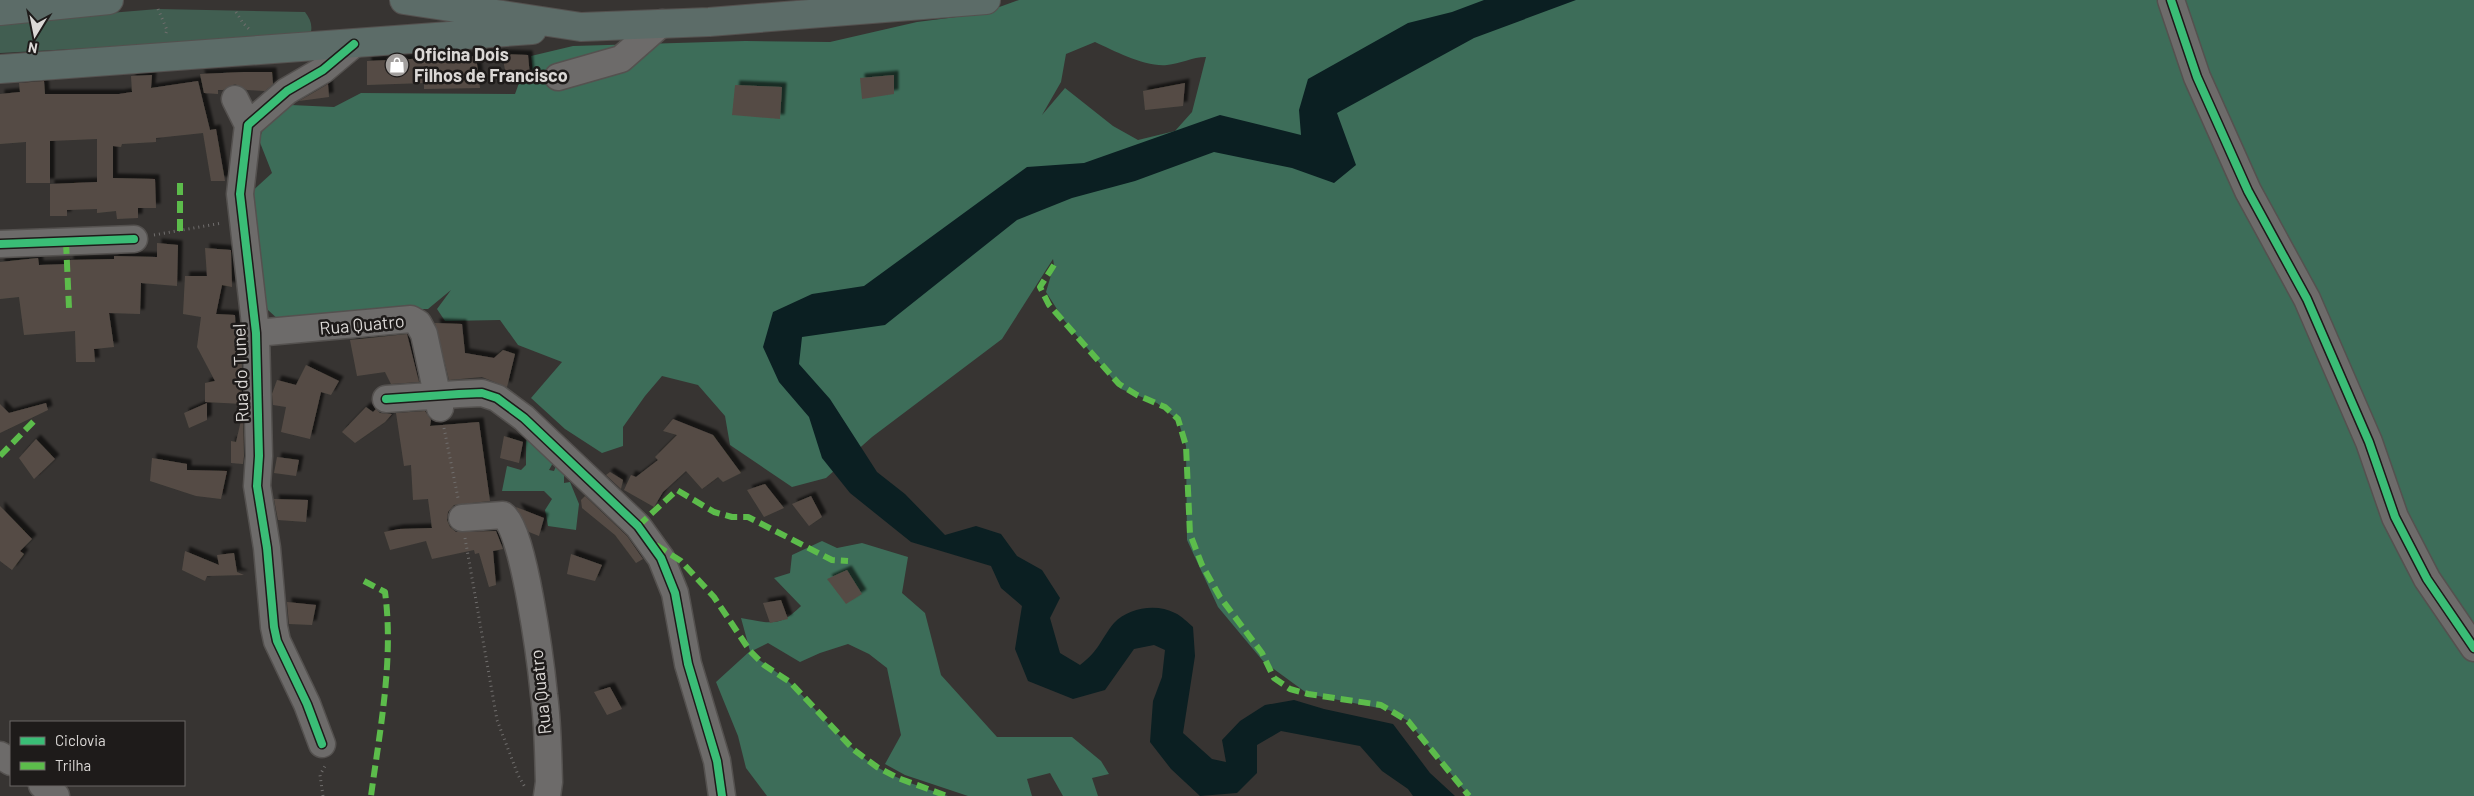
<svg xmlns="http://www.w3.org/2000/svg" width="2474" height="796" viewBox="0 0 2474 796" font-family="Barlow,sans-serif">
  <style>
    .green { fill: #415e51 }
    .forest { fill: #3d6d59; fill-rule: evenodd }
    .water { fill: #0b1f22 }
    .building { fill: #554c45; filter: url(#shadow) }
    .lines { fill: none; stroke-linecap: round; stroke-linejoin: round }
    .minor-casing { stroke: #54514f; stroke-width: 29 }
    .highway-casing { stroke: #54514f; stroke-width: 30 }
    .path { stroke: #706e6d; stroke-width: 3; stroke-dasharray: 1 4; stroke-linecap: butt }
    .minor { stroke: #6d6b6a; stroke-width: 26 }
    .highway { stroke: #5c6c68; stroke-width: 28 }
    .quiet { stroke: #5cbc4b; stroke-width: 6; stroke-dasharray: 12 6; stroke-linecap: butt }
    .cycleway-casing { stroke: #1e1b1a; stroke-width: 11 }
    .cycleway { stroke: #3abd76; stroke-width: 8 }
    .labels { text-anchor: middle; stroke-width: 5; stroke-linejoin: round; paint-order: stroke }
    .poi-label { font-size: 18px; font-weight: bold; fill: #dbd8d6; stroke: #1e1b1a; text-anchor: start }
    .street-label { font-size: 18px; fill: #dbd8d6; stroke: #1e1b1a }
  </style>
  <defs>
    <filter id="shadow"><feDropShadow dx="4.5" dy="-4.5" stdDeviation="1" flood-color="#0009"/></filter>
  </defs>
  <rect width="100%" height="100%" fill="#373432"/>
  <path class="green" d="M158,9l147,3c6,8 8,14 5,24l-310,17v-31z"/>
  <path class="forest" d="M1019,0h1455v796h-1005l-61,-75 -19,-11 -81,-16 -45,-33 -45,-54 -31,-67 -1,-94 -8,-26 -21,-17 -36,-14 -57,-69 -18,-28 8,-27 -1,-6 -51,80 -130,98 -46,41 -34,9 -62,-42 -5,-29 -27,-31 -36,-9 -17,20 -22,31v19l-21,7 -37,-24 -34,-31 31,-36 -44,-17 -18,-25 -55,1 -8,-12 14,-19 -23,19h-27l-121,12 -12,-11 -10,-21 -9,-95 23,-21 -13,-33 7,-19 25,-16 43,2 27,-14 154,1 4,-11 15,-1 -3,-26 42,-10 172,-5 85,1 87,-20 63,-8zM1095,42c20,9 49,25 72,23 13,-1 25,-8 39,-8l-14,55 -17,19 -37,9 -25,-14 -48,-38 -23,27 19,-33 5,-28z
    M526,440l8,4 19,19 -4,7 5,1 2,-5 8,7v10l6,-1 9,22 -3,26 -28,-4 -3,-16 7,-11 -8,-8h-42l5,-25 14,4 5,-5z
    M822,541l15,7 25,-5 46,14 -6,36 23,20 16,62 56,62h75l29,24 8,13 -17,4 6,18h-35l-13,-23 -23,6 5,17h-64l-63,-21 -20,-11 16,-29 -14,-67 -18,-14 -21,-10 -28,9 -20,9 -32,-19 -18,9c14,13 29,20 42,33 28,27 51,61 85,82 22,13 47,21 71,29h-181l-21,-28 -8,-32 -22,-54 34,-31 -9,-33c29,5 38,10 60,-12l-27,-28 16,-5 2,-18z"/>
  <path class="water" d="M1484,0h92l-102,38 -137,75 19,52 -22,18 -42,-15 -78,-16 -79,29 -63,17 -55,22 -132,105 -83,12 -3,27 31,35 47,73 28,22 40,41 31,-9 25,8 16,22 25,14 18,28 -10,20 10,35 20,12c20,-15 20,-25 34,-42 14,-15 42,-20 61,-10 7,3 13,10 18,14l2,29 -12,77 29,26 14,3 -4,-22 18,-19 25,-16 29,-5 30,9 69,15 37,49 25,23h-42l-5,-7 -26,-18 -22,-25 -79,-15 -24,14v28l-20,20 -37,3 -29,-27 -21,-27 3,-41 9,-24 3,-27 -11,-5 -20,4 -29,41 -32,9 -45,-18 -13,-32 7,-43 -21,-18 -10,-22 -80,-24 -61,-49 -28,-35 -13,-41 -30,-35 -16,-35 10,-35 39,-18 52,-8 163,-119 57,-4 136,-48 81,20 -2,-25 9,-31 100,-56 44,-11z"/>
  <path class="building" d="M502,54l26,1 2,21 -24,-1z
    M476,56l4,32 -56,1v-6l-57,2v-24z
    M244,72h28l1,12 -8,7 -18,-1 -12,-6 -12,6h-5v4l-14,-1 -4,-19z
    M152,75l-1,13 47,-7 12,49 6,-1 9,52h-14l-8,-48 -47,5v4l-34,2 -1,3 -8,-1v32l42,1 1,29h-18v10l-21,1 -1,-8 -19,2v-4l-30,1v6h-17v-32l47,-2v-43l-47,2v42h-24v-41l-26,2v-50l20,-2 -1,-9 25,-2 1,13h74l13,-2 -1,-16z
    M894,75v19l-32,5 -2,-21z
    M1185,83l-2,23 -38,4 -2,-19z
    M328,84l1,13 -30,4z
    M735,85l47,2 -2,32 -48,-4z
    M157,243l21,2 -1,41 -36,-3 -1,31 -31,-1 5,34 -20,2 1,13h-19l-1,-31 -51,4 -5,-38 -19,2v-37l38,-4 1,7 30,-1v-4l45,-1v-3l43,1z
    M205,248l26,2 1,37 -10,-2 -6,29 19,1 1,24h5l1,29h-2l3,36 -38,-2v-19l10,-2 -18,-34 4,-30 -18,-3 2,-38h22z
    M435,323l27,1 3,29 29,5 9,-8 12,4 -8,33 -25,-10 -33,3z
    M407,334l12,48 -28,2 -6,-12 -28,4 -7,-36z
    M306,365l33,16 -8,14 -10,-3 -11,47 -29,-7 5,-25 -13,-2 -1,-11 5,-14 19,5z
    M46,403l2,7 -48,23v-29l9,9z
    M207,403v17l-18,8 -5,-15z
    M366,407l7,5 3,-3 4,4 12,1 -7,8 -30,21 -13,-11z
    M425,411l6,9 -1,6 49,-4 11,79 -36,4 -6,7 -1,8 3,7 6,5 40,-1 7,18 -10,2 3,34 -7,2 -10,-34 -4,1 -1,-4 -42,9 -6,-18 -36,9 -6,-18 15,-3 33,-1 -4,-29 -15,1 -2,-35 -7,1 -8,-53z
    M243,412l1,44 -1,8 -12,-1v-22l5,1z
    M673,419l40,16 28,38 -18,9 -5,-5 -16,12 -16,-18 -23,21 -9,15 -30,-17 7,-15 5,2 22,-17 -3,-3 22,-22 -14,-4z
    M504,436l19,6 -4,21 -19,-5z
    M36,439l19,20 -21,20 -15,-21z
    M277,457l22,3 -3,16 -22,-3z
    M152,458l35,6v6l40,1 -6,28 -25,-3 -46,-15z
    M610,472l13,8 -2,9 -15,-14z
    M765,484l19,24 -20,9 -17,-27z
    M585,496l42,40 16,23 -7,4 -21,-28 -33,-27 -1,-8z
    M811,496l11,21 -13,9 -17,-22z
    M274,499l34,1 -2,22 -28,-2z
    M0,506l32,33 -12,12 4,3 -12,16 -12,-9z
    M516,507l28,11 -5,18 -10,-4z
    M185,551l34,14 -2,-10 17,-2 3,19 7,3 -37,1 -2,5 -23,-11z
    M571,554l31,11 -7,16 -28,-7z
    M847,570l15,24 -16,10 -19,-25z
    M781,600l7,19 -18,4 -7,-20z
    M287,602l29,3 -4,20 -23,-1z
    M610,687l12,22 -15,6 -13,-23z"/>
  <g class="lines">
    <g class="minor-casing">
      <path id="minor" d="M2171,0l26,77 51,114 59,108 62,143 26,75 32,62 47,69
        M558,77l63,-18 41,-36
        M235,99l13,26
        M0,244l134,-5
        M256,333l155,-14 7,4 6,11 16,74
        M386,399l73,-5 23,-1 15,5 27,20 114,108 23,32 14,35 13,71 29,97 5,35
        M462,518l41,-3c21,14 38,150 41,180 4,28 4,58 5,87l-2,14
        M322,744l-15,-40 -30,-63 -3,-14 -7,-79 -10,-62 2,-30 -3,-123 -16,-139 8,-69 39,-34 36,-21 31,-26
        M0,755l11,7
        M42,785l14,11"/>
    </g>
    <g class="highway-casing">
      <path id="highway" d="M404,0l177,27 128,-5 277,-22
        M0,11l109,-11
        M0,69l532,-39"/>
    </g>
    <path class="path" d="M158,9l9,21 -2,6
      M236,12l7,11 6,6
      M154,235l68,-12
      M444,428l14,70
      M465,538l32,182 21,55 8,14
      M323,796l-3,-21 5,-9"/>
    <use href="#minor" class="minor"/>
    <use href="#highway" class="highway"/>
    <path class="quiet" d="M180,231v-50
      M66,242l3,66
      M1054,265l-14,22 9,18 70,79 18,11 28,12 13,12 8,27 4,88 12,31 18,32 42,56 12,25 16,11 18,5 73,11 27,16 61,75
      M0,456l34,-35
      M638,526l39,-36 37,22 18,5h16l84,43 16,1
      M656,545l25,16 33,36 36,54 14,14 26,17 64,68 23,17 21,11 49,18
      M364,581l21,11c9,67 -5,137 -14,204"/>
    <g class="cycleway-casing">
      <path id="cycleway" d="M2171,0l26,77 51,114 59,108 62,143 26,75 32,62 47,69
        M0,244l134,-5
        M386,399l73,-5 23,-1 15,5 27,20 114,108 23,32 14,35 13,71 29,97 5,35
        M322,744l-15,-40 -30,-63 -3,-14 -7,-79 -10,-62 2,-30 -3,-123 -16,-139 8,-69 39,-34 36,-21 31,-26"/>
    </g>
    <use href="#cycleway" class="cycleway"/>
  </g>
  <defs>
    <g id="shop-disc" transform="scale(1.25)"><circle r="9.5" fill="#a29f9d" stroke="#1e1b1a"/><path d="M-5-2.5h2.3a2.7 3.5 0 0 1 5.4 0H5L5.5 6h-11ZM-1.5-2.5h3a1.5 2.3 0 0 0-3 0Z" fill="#fff"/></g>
  </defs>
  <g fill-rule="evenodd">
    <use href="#shop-disc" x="397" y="65"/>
  </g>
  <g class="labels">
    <g class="poi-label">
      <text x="414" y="61">Oficina Dois<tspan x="414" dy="21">Filhos de Francisco</tspan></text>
    </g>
    <g class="street-label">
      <text transform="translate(362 325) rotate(-5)" y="6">Rua Quatro</text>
      <text transform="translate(241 373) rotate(-92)" y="6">Rua do Tunel</text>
      <text transform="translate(541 692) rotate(-96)" y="6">Rua Quatro</text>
    </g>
  </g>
  <rect x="10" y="721" width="175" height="65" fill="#1e1b1a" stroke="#6a6765"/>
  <rect x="20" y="737" width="25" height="8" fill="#3abd76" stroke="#6a6765"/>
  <text x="55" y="746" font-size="15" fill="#dbd8d6">Ciclovia</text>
  <rect x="20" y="762" width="25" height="8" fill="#5cbc4b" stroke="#6a6765"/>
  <text x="55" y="771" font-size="15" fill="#dbd8d6">Trilha</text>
  <g transform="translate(35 35) rotate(190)" stroke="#1e1b1a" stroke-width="4" paint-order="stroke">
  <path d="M0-4L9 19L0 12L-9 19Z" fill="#dbd8d6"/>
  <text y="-8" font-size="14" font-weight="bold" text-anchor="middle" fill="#dbd8d6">N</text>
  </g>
</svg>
